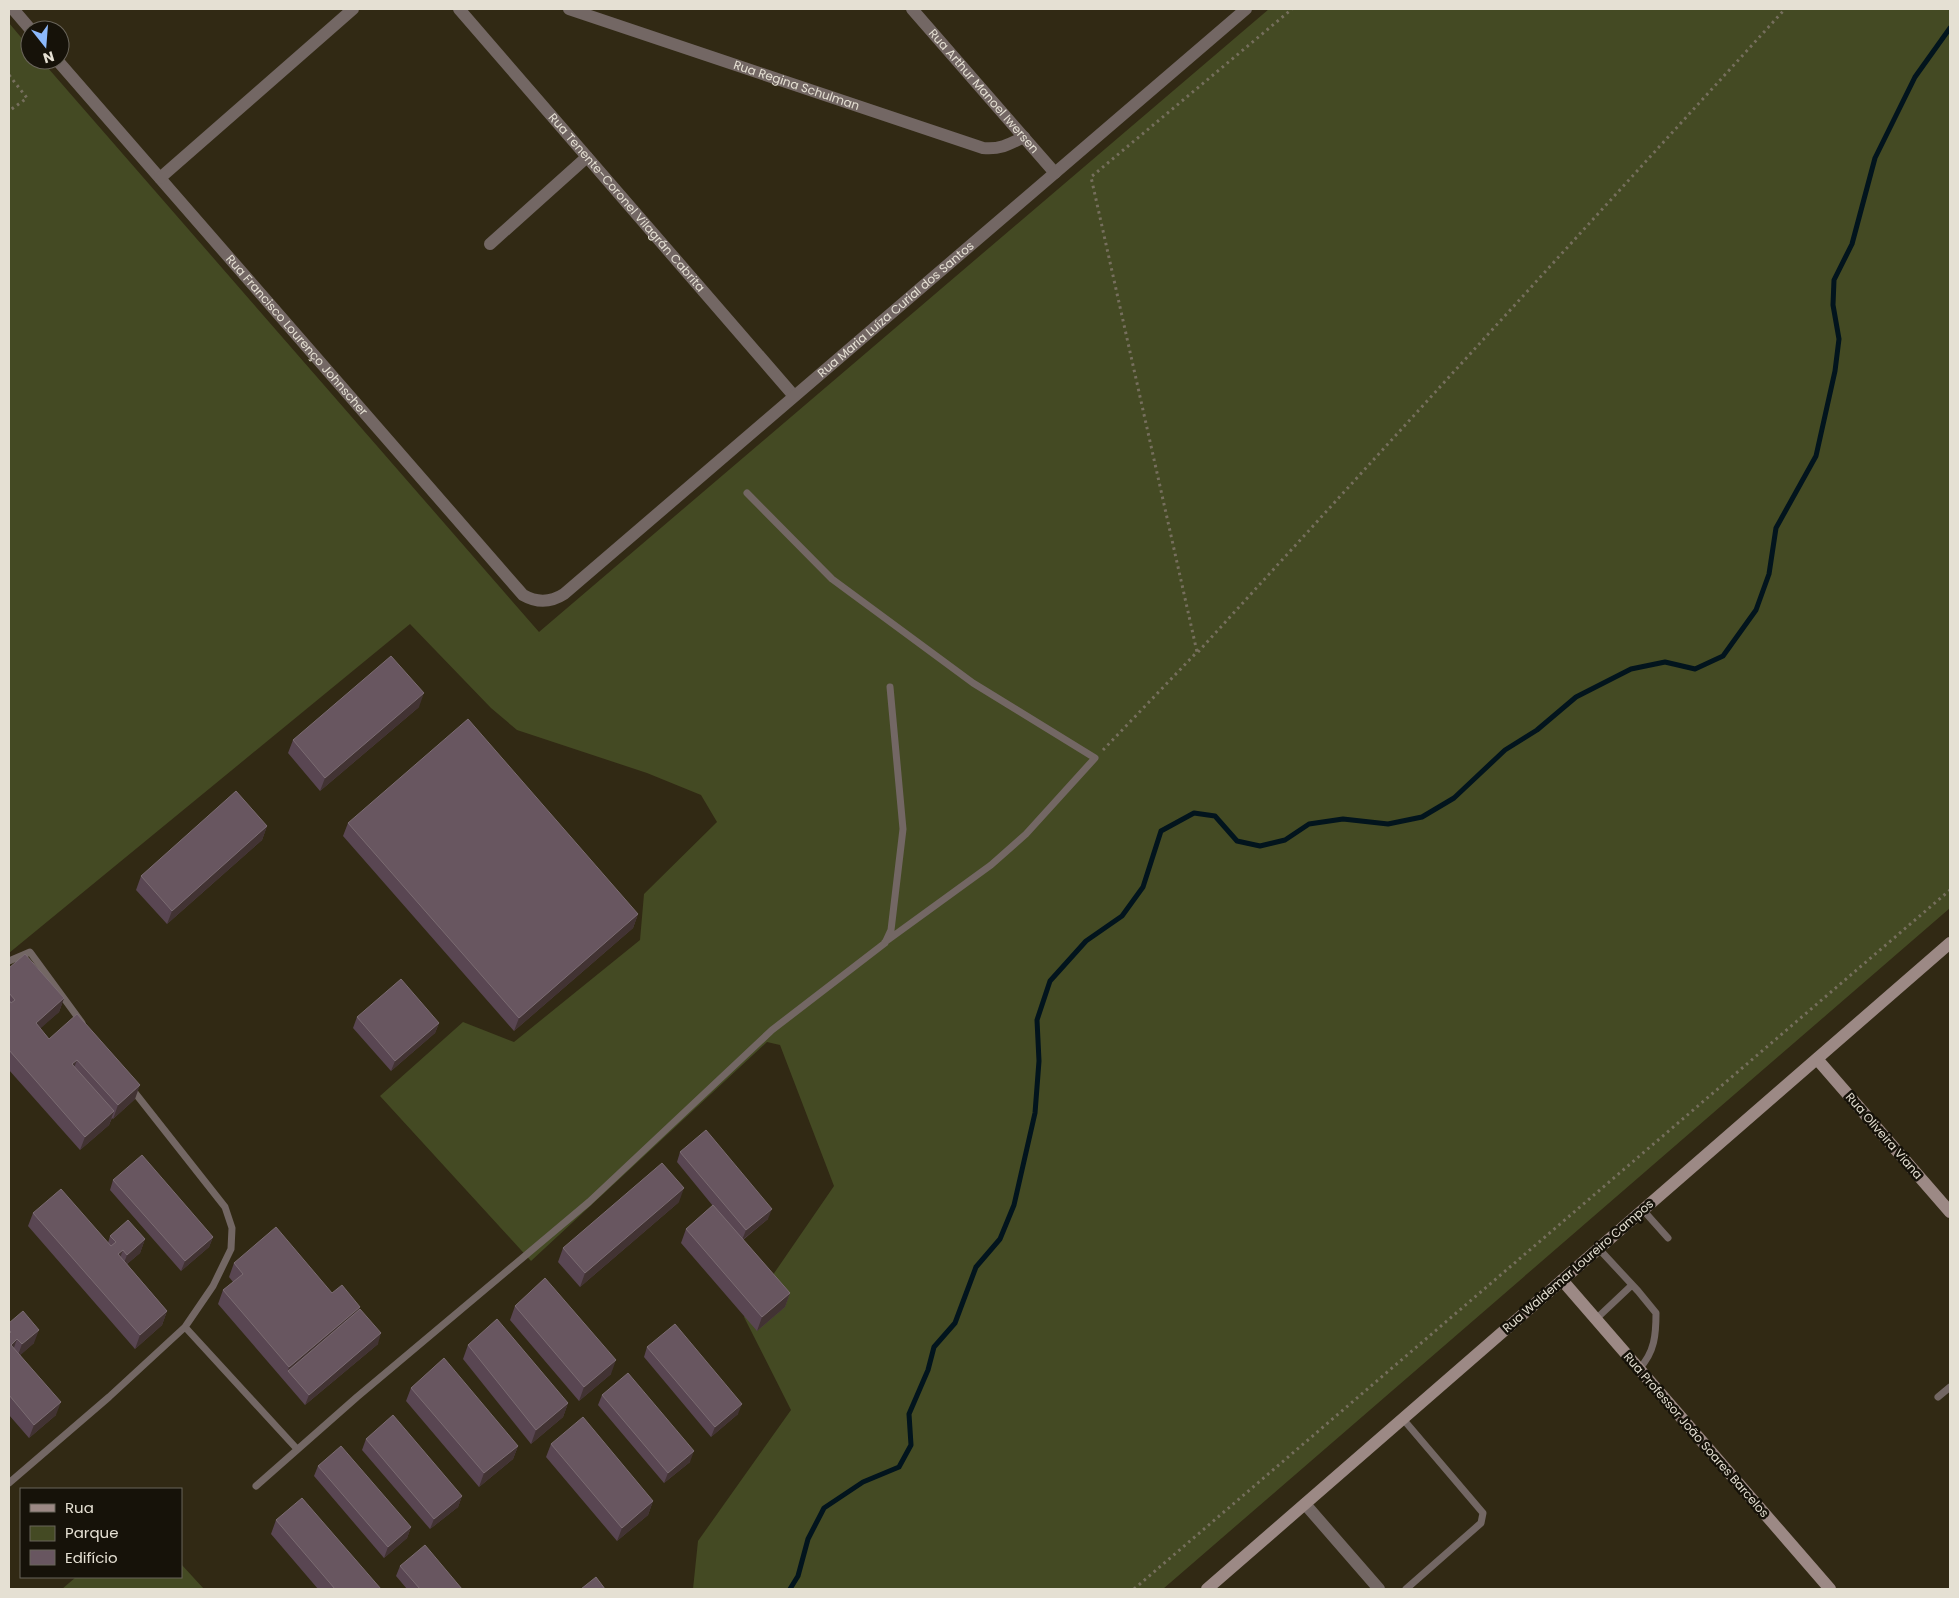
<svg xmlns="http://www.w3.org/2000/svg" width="1959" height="1598" viewBox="0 0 1959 1598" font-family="Poppins,sans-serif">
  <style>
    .green { fill: #444a23 }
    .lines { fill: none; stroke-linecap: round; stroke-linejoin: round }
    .stream { stroke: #02141d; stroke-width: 5 }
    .path { stroke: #766f5d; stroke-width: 3; stroke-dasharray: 2.5 4; stroke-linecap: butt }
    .lane { stroke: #736764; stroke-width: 7 }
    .street { stroke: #736764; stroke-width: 12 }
    .secondary { stroke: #9c8985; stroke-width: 12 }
    .wall { fill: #594652 }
    .shaded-wall { fill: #423333 }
    .building { fill: #685660; stroke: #7b6c72 }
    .labels { text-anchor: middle; stroke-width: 5; stroke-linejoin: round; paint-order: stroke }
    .street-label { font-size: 12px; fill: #e5e0d3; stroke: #161209 }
  </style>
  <rect width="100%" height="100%" fill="#312914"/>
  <path class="green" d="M1269,9h681v899l-787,681h-470l5,-48 93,-131 -47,-93 90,-131 -54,-141 -13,-3 -236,219 -151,-165 83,-74 51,20 126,-102 4,-46 73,-72 -16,-27 -54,-22 -130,-43 -26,-22 -81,-84 -401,329v-930l21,25v12h11l498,572z
    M181,1564l23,25h-142l14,-12h105z"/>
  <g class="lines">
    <path class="stream" d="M790,1589l8,-13 10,-37 16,-31 39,-26 36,-15 12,-22 -2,-31 19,-44 6,-23 21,-24 21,-56 24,-28 14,-34 21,-92 4,-52 -2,-41 13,-39 36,-40 36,-25 21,-29 18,-56 33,-18 21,3 22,25 23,5 25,-6 24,-16 34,-5 45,5 34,-7 32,-19 51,-48 32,-20 39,-33 55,-28 34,-7 30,7 28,-13 33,-46 13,-36 7,-46 40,-72 19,-85 4,-32 -6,-34 1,-25 18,-36 23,-86 40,-81 35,-49"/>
    <path class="path" d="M9,75l18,23 -18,13
      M1198,652l587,-643
      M1103,750l94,-98 -106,-475 201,-168
      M1134,1589l816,-699"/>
    <path class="lane" d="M747,493l85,86 141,104 122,75 -69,76 -35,31 -106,77
      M9,961l21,-9 52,71
      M1643,1210l25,28
      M1599,1249l39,42 18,22c0,21 -1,39 -17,56
      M1596,1319l36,-34
      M185,1327l112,122
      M1938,1397l12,-10
      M1403,1419l80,94 -2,10 -75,66
      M9,1483l100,-86 76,-70 28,-41 18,-37 1,-21 -7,-21 -93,-118
      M256,1486l101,-89 232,-195 183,-172 113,-87 6,-13 12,-101 -13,-142"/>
    <g class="street">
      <path d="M13,9l18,21"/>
      <path id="s1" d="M459,9l335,387"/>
      <path id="s2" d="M569,9l414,139c16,2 27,-4 41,-11"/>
      <path id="s3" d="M912,9l143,164"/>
      <path id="s4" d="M57,60l466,535c14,8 27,8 41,-1l682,-585"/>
      <path d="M160,178l193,-169"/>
      <path d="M490,244l97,-87"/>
      <path d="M1305,1504l74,85"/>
    </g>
    <path class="secondary" d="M1817,1059l133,153
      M1562,1280l268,309
      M1207,1589l743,-646"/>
  </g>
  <path class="wall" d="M419,707l-99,84 -32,-38 5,-13z
    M348,823l290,91 -5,14 -119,103 -171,-195z
    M267,826l-5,14 -95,84 -31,-34 5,-14z
    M9,968l55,30 -5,14 -19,16 9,11 86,60 -22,20 -1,-1 -3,7 -29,25 -71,-80z
    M357,1017l82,6 -4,10 -44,38 -38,-43z
    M680,1152l88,67 -25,21 47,53 -5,14 -28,24 -76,-88 5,-14 27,-23 -36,-44z
    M113,1180l100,57 -4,10 -28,24 -71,-81z
    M679,1202l-99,85 -22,-25 5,-14z
    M33,1213l75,30 2,-7 35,3 -5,14 -13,11 40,47 -5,14 -27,24 -107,-123z
    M234,1263l98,30 27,17 19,34 -73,61 -87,-101 5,-14 10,-8 -4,-5z
    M515,1306l96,68 -32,27 -69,-81z
    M9,1323l25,20 -14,12 36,60 -27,23 -20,-23z
    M468,1345l100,58 -5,14 -32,27 -68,-85z
    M647,1347l91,67 -27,23 -67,-80z
    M411,1388l107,58 -5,13 -34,28 -73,-86z
    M602,1395l88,67 -26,21 -66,-78z
    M366,1439l96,57 -4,11 -28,22 -68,-79z
    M551,1444l102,57 -5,14 -31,26 -71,-84z
    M318,1466l93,61 -4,11 -23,20 -70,-82z
    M276,1520l105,69h-63l-47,-55z
    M400,1566l62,23h-55l-11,-13z"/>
  <path class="shaded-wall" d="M424,693l-5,14 -99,84 5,-13z
    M267,826l-5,14 -95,84 5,-13z
    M638,914l-5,14 -119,103 5,-13z
    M64,998l-5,14 -28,25 5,-14z
    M439,1023l-4,10 -44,38 4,-10z
    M77,1060l-5,13v-9z
    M140,1085l-5,14 -22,20 5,-14z
    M114,1111l-5,14 -29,25 5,-13z
    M684,1188l-5,14 -99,85 5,-14z
    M772,1209l-4,10 -26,21 4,-10z
    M213,1237l-4,10 -28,24 4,-10z
    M145,1239l-5,14 -18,15 5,-13z
    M123,1250l-5,13v-9z
    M790,1293l-5,14 -28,24 5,-14z
    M360,1307l-4,13 -68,51 1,-4z
    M167,1311l-5,14 -27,24 5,-14z
    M39,1330l-5,13 -17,15 5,-14z
    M381,1333l-3,11 -73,61 4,-10z
    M17,1339l-5,14 -1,-8z
    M616,1360l-5,14 -32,27 5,-14z
    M61,1402l-5,13 -27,23 5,-13z
    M568,1403l-5,14 -32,27 5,-14z
    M742,1404l-4,10 -27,23 4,-10z
    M518,1446l-5,13 -34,28 5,-14z
    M694,1451l-4,11 -26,21 4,-10z
    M462,1496l-4,11 -28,22 4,-10z
    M653,1501l-5,14 -31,26 5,-13z
    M411,1527l-4,11 -23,20 4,-11z"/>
  <path class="building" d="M391,656l33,37 -99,85 -32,-38z
    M468,719l170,195 -119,104 -171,-195z
    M236,791l31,35 -95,85 -31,-35z
    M25,954l39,44 -28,25 13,16 28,-25 63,71 -22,20 -41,-45 -5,4 42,47 -29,26 -76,-87v-50l2,3 4,-3 -6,-7v-25z
    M401,979l38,44 -44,38 -38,-44z
    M706,1130l66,79 -26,21 -66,-78z
    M142,1155l71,82 -28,24 -72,-81z
    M662,1163l22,25 -99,85 -22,-25z
    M61,1189l50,57 5,-4 -6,-6 18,-16 17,19 -18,16 -4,-5 -5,4 49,57 -27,24 -107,-122z
    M713,1205l77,88 -28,24 -76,-88z
    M276,1227l56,66 10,-8 18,22 -71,60 -66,-77 20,-16 -9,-11z
    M545,1278l71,82 -32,27 -69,-81z
    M360,1309l21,24 -72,62 -21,-24z
    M23,1311l16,19 -17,14 -5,-5 -6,6 50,57 -27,23 -25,-30v-61l2,-2 -2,-2v-7z
    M497,1319l71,84 -32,27 -68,-85z
    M675,1324l67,80 -27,23 -68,-80z
    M444,1358l74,88 -34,27 -73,-85z
    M628,1373l66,78 -26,22 -66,-78z
    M393,1415l69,81 -28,23 -68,-80z
    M583,1417l70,84 -31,27 -71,-84z
    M341,1446l70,81 -23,20 -70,-81z
    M302,1498l79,91h-46l-59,-69z
    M425,1545l37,44h-42l-20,-23z
    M596,1577l9,12h-24z"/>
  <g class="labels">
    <g class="street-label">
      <text dy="4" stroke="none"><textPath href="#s2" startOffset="240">Rua Regina Schulman</textPath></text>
      <text dy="4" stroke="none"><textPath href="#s3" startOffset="109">Rua Arthur Manoel Iwersen</textPath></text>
      <text dy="4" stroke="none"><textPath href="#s1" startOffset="256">Rua Tenente-Coronel Vilagrán Cabrita</textPath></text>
      <text dy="4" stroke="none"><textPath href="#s4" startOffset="1190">Rua Maria Luíza Curial dos Santos</textPath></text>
      <text dy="4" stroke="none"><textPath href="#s4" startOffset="365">Rua Francisco Lourenço Johnscher</textPath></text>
      <text transform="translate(1884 1136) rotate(49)" y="4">Rua Oliveira Viana</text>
      <text transform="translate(1578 1266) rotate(-41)" y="4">Rua Waldemar Loureiro Campos</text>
      <text transform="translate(1696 1435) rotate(49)" y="4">Rua Professor João Soares Barcelos</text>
    </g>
  </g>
  <rect width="1959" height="1598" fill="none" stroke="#e5e0d3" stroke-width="20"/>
  <rect x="20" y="1488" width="162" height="90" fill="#161209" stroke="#69645a"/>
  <rect x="30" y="1504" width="25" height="8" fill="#9c8985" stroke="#69645a"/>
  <text x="65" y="1513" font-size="15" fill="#e5e0d3">Rua</text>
  <rect x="30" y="1526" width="25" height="15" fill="#444a23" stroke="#69645a"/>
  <text x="65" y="1538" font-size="15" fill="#e5e0d3">Parque</text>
  <rect x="30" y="1550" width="25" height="15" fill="#685660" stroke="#69645a"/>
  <text x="65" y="1563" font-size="15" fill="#e5e0d3">Edifício</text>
  <g transform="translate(45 45) rotate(163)"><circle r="24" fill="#161209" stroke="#69645a"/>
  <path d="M0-4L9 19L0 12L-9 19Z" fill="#8cb9fc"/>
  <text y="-8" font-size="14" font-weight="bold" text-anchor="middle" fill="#e5e0d3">N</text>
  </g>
</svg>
